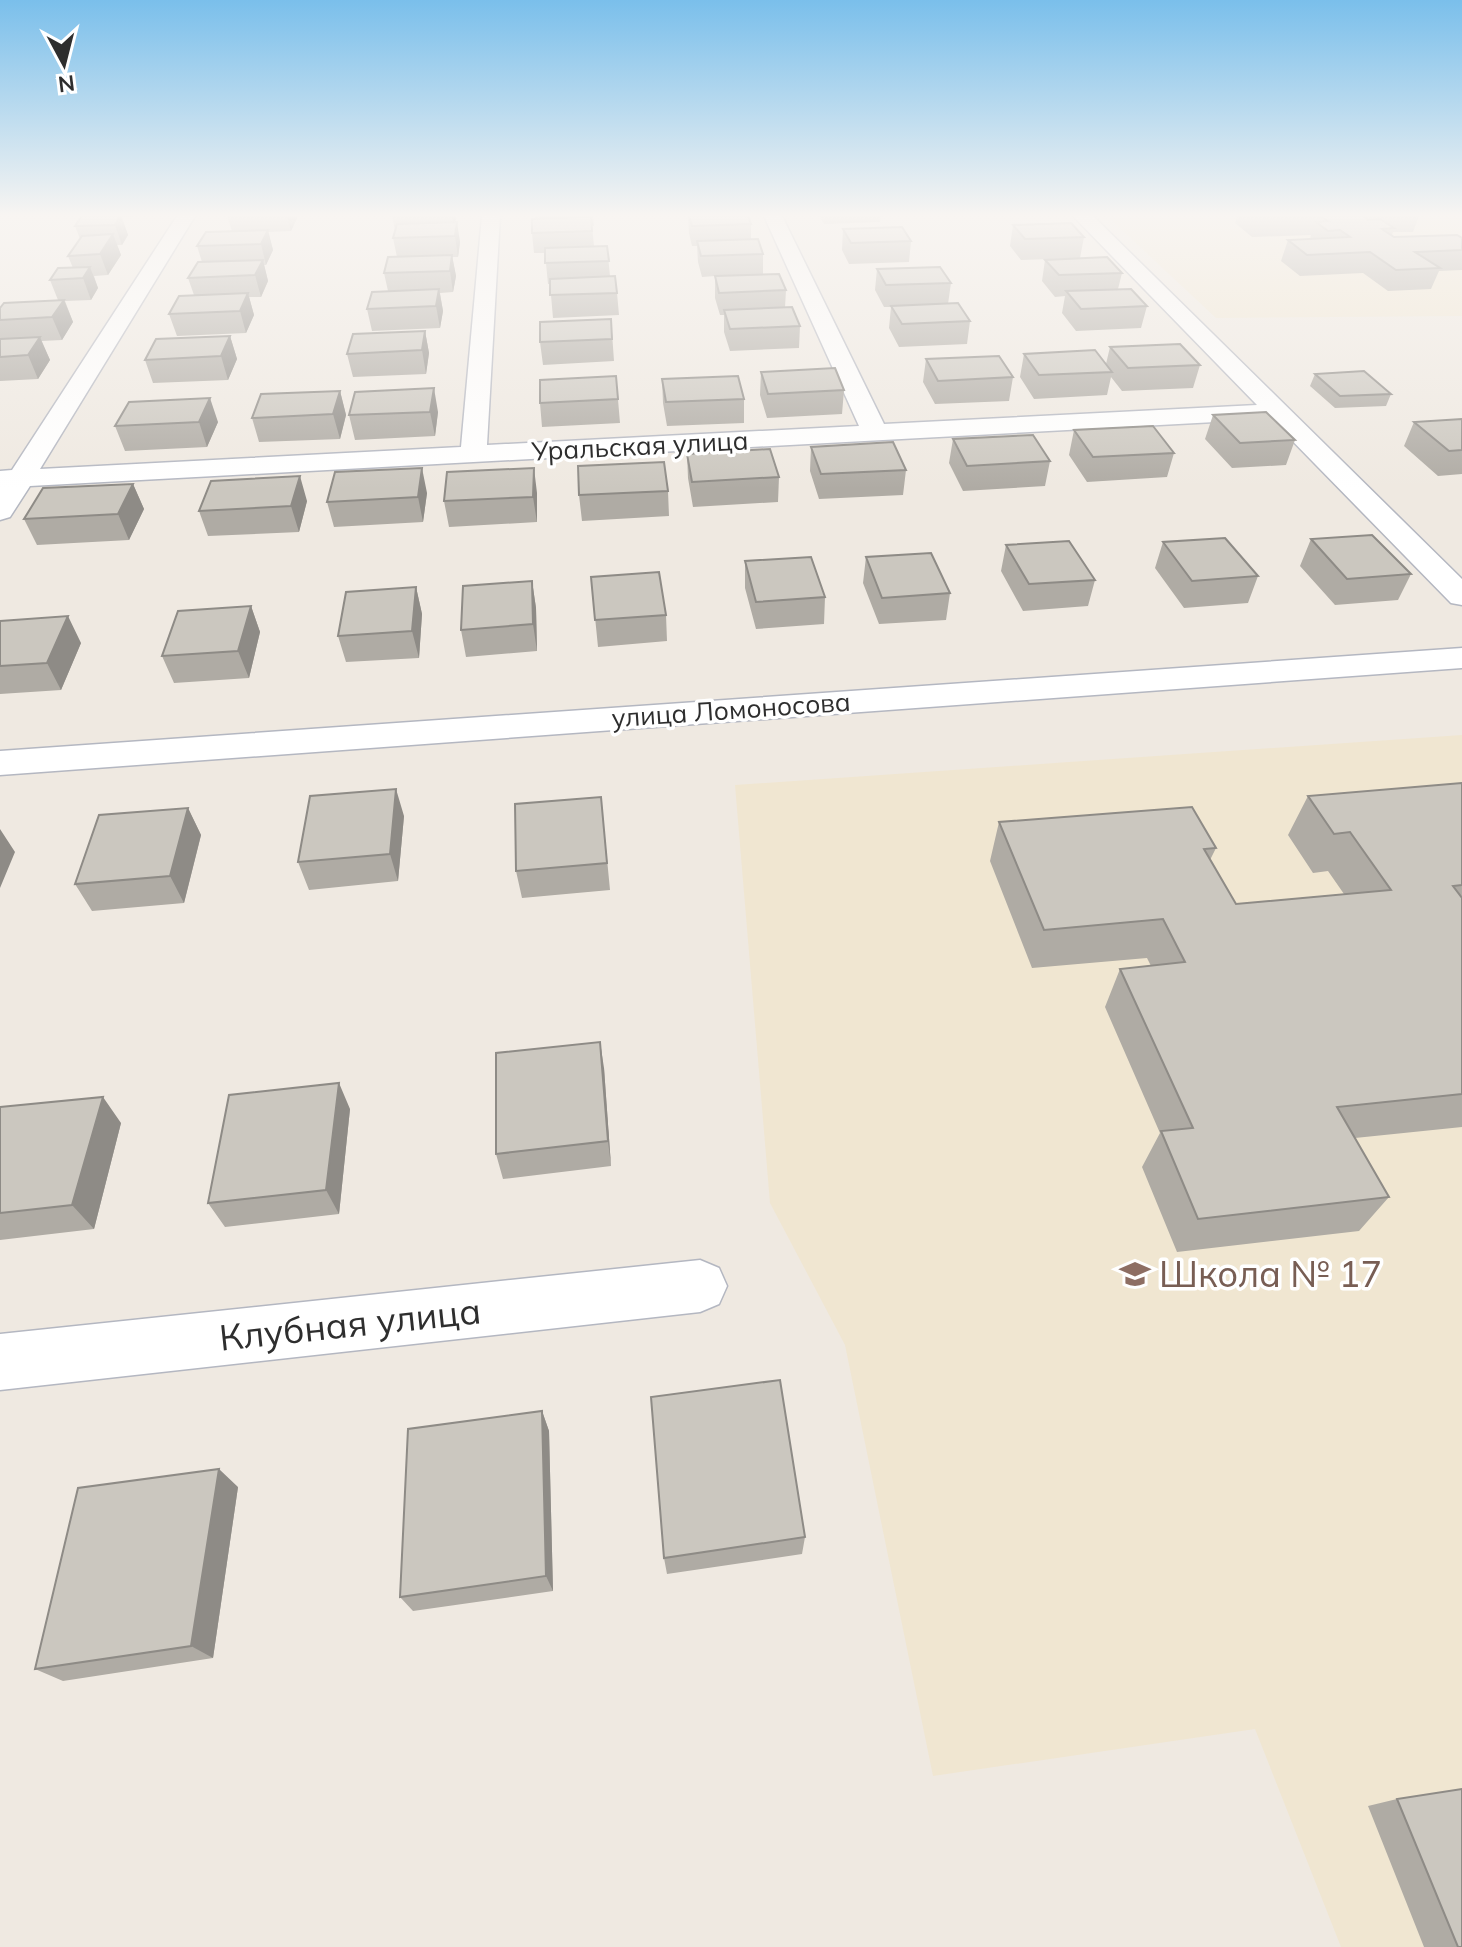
<svg xmlns="http://www.w3.org/2000/svg" width="1462" height="1947" viewBox="0 0 1462 1947" font-family="Mulish,sans-serif">
  <style>
    .education { fill: #f0e6d1 }
    .lines { fill: none; stroke-linecap: round; stroke-linejoin: round }
    .minor-casing { stroke: #b4b7c1; stroke-width: 3 }
    .minor { fill: #fff; fill-rule: evenodd }
    .wall { fill: #afaba4 }
    .shaded-wall { fill: #8e8b86 }
    .building { fill: #cbc7bf; stroke: #8e8b86; stroke-width: 2 }
    .labels { text-anchor: middle; stroke-width: 7; stroke-linejoin: round; paint-order: stroke }
    .far-street-label { font-size: 26px; fill: #2e2e2e; stroke: #fff }
    .near-education-label { font-size: 36px; fill: #785e54; stroke: #fff; text-anchor: start }
    .near-street-label { font-size: 36px; fill: #2e2e2e; stroke: #fff }
  </style>
  <rect width="100%" height="100%" fill="#efe9e1"/>
  <path class="education" d="M1107,216h355v100l-246,2z
    M1462,735v1212h-121l-86,-218 -322,47 -88,-431 -75,-142 -35,-418z"/>
  <g class="lines">
    <g class="minor-casing">
      <path id="minor" d="M177,216h18l-155,253 421,-22 21,-231h18l-13,229 372,-19 -95,-210h18l102,208 373,-19 -184,-189h20l369,363v26l-11,-2 -180,-184 -1241,67 -20,31 -10,3v-49l12,-1z
        M1462,648v20l-1462,107v-24z
        M700,1260l19,8 8,18 -8,18 -19,8 -700,78v-56z"/>
    </g>
    <use href="#minor" class="minor"/>
  </g>
  <path class="wall" d="M82,216h57l-17,1 6,18 -6,10h-5l4,10 -13,20 -14,1 4,12 -7,12 -26,1 8,21 -11,18 -21,1 9,19 -12,19 -38,2v-73l58,-8 -8,-20 23,-12 -5,-12 12,-17 -5,-13z
    M227,216h69l1,2 -6,13 -23,1 5,18 -7,15h-2l4,16 -7,16h-12l5,18 -8,18 -69,3 -8,-22 25,-19 -6,-17 14,-16 -5,-16 35,-15z
    M392,216h64l-1,6 5,20 -2,15h-6l4,19 -3,16 -13,1 3,18 -3,17 -68,3 -5,-22 21,-18 -4,-18 13,-16 -4,-19 2,-8z
    M535,216h58l1,10h-2l2,20h13l3,30 7,17 2,22 -66,3 -3,-34h-2l-3,-31h-11l-2,-20z
    M688,216h60l3,8v15l12,15v20l23,16 -1,18 15,18 -1,22 -69,3 -6,-19v-17h-4l-5,-17v-22l-13,1 -4,-15 -1,-16h-5l-3,-13z
    M820,216h61l-1,6 -56,2z
    M1237,216h182l-6,16h-20l-1,3 2,2 68,1v32l-23,1 -8,18 -43,2 -25,-18 -63,3 -19,-15 7,-21 22,-1 1,-4 -59,2 -17,-14z
    M1013,225l71,12 -4,21 -59,2 -11,-14z
    M843,229l68,12 -2,21 -60,2 -7,-14z
    M1045,260l77,13 -4,16 29,17 -6,22 -65,3 -14,-18 3,-17 -10,1 -13,-16z
    M877,269l74,14 -3,21 22,17 -3,23 -68,3 -10,-19 2,-21h-7l-9,-17z
    M611,319l3,42 -71,4 -3,-23z
    M425,331l4,22 -3,21 -73,3 -6,-23z
    M230,336l7,23 -9,21 -75,3 -8,-23z
    M1110,347l90,18 -7,23 -71,3 -11,-14 -4,18 -73,4 -14,-22 4,-23 82,10z
    M926,359l87,18 -4,24 -74,3 -12,-22z
    M761,372l83,18 -2,24 -75,4 -7,-23z
    M1315,374l76,20 -5,12 -51,2 -25,-22z
    M616,376l4,47 -78,4 -2,-24z
    M662,379l82,20v24l-77,3 -4,-23z
    M340,391l6,24 -6,24 -81,3 -7,-24z
    M355,392l83,20 -3,24 -80,4 -6,-25z
    M129,402l89,20 -11,25 -82,4 -10,-25z
    M1213,415l82,25 -9,25 -54,3 -27,-29z
    M1462,419v55l-24,2 -34,-30 10,-24z
    M1074,430l100,23 -7,24 -80,5 -18,-27z
    M953,439l97,22 -5,25 -82,5 -14,-28z
    M811,447l95,23 -3,25 -84,4 -9,-28z
    M687,454l92,23 -1,25 -85,5 -5,-29z
    M133,484l11,25 -15,31 -92,5 -13,-26z
    M668,491l1,25 -87,5 -3,-26z
    M427,493l-4,29 -89,5 -7,-25z
    M537,493v29l-88,5 -5,-26z
    M307,501l-8,31 -91,4 -9,-25z
    M1311,539l100,35 -13,26 -63,5 -35,-39z
    M1163,542l95,34 -10,27 -64,5 -29,-40z
    M1006,545l89,35 -7,26 -65,5 -22,-40z
    M866,557l84,36 -4,27 -67,4 -16,-41z
    M745,561l80,36 -1,27 -68,5 -11,-41z
    M591,577l75,38 1,26 -69,6z
    M532,581l4,27 1,43 -71,6 -5,-27z
    M416,587l6,27 -3,44 -73,4 -8,-26z
    M251,606l9,26 -11,46 -75,5 -12,-27z
    M0,621l81,22 -20,47 -61,4z
    M1462,783v344l-107,11 34,59 -30,34 -182,21 -35,-85 18,-34 -55,-126 15,-38 31,-3 -4,-8 -115,10 -42,-107 9,-39 217,26 -6,12 26,44 108,-10 -16,-23 -15,2 -25,-38 20,-39z
    M601,797l9,93 -88,8 -6,-27z
    M188,808l13,27 -17,68 -92,8 -17,-27z
    M404,816l-6,65 -89,9 -11,-28z
    M604,1068l7,98 -108,13 -7,-25z
    M0,1107l121,16 -27,106 -94,11z
    M350,1109l-11,105 -114,13 -17,-24z
    M542,1411l7,20 4,160 -140,20 -13,-14z
    M238,1487l-25,171 -150,23 -28,-12z
    M805,1537l-3,17 -135,20 -3,-16z
    M1397,1799l65,148h-38l-56,-141z"/>
  <path class="shaded-wall" d="M120,216h1l7,19 -6,10 -7,-20z
    M287,216h9l1,2 -6,13z
    M452,216h4v2l-2,13z
    M457,222l3,20 -2,15 -3,-21z
    M268,230l5,20 -7,15 -5,-21z
    M113,234l8,21 -13,20 -8,-21z
    M452,255l4,21 -3,16 -3,-21z
    M263,260l5,21 -7,16 -6,-22z
    M90,267l8,21 -7,12 -8,-22z
    M439,289l4,22 -3,17 -4,-22z
    M248,293l6,22 -8,18 -6,-22z
    M64,300l9,22 -11,18 -10,-23z
    M425,331l4,22 -3,21 -4,-24z
    M230,336l7,23 -9,21 -7,-24z
    M40,337l10,23 -12,19 -10,-24z
    M434,388l4,24 -3,24 -5,-24z
    M340,391l6,24 -6,24 -7,-25z
    M210,398l8,24 -11,25 -8,-25z
    M422,468l5,25 -4,29 -5,-25z
    M534,468l3,25v29l-4,-25z
    M300,476l7,25 -8,31 -8,-26z
    M133,484l11,25 -15,31 -11,-26z
    M532,581l4,27 1,43 -4,-27z
    M416,587l6,27 -3,44 -7,-27z
    M251,606l9,26 -11,46 -11,-27z
    M68,616l13,27 -20,47 -14,-27z
    M396,789l8,27 -6,65 -8,-27z
    M188,808l13,27 -17,68 -14,-27z
    M0,829l15,23 -15,36z
    M600,1042l4,26 7,98 -3,-25z
    M339,1083l11,26 -11,105 -13,-24z
    M103,1097l18,26 -27,106 -22,-24z
    M542,1411l7,20 4,160 -7,-15z
    M219,1469l19,18 -25,171 -22,-12z"/>
  <path class="building" d="M82,216h38l-5,9 -40,1z
    M689,216h59l3,8 -59,2z
    M1320,216h43l5,4 12,-1 14,9 -12,1 12,8 63,-2 5,3v12l-47,2 25,16 -44,2 -26,-18 -63,3 -19,-15 62,-3 -10,-7 -12,1 -12,-9 12,-1z
    M591,217l1,14 -60,2v-14z
    M457,222l-2,14 -62,2 4,-14z
    M1071,223l13,14 -59,2 -12,-14z
    M902,227l9,14 -60,2 -8,-14z
    M268,230l-7,14 -64,2 9,-14z
    M113,234l-13,20 -32,2 14,-20z
    M758,239l5,15 -62,2 -4,-15z
    M607,246l2,15 -64,2v-15z
    M452,255l-2,16 -66,2 4,-16z
    M1107,257l15,16 -63,2 -14,-15z
    M263,260l-8,15 -67,3 10,-16z
    M90,267l-7,11 -33,2 8,-12z
    M940,267l11,16 -65,2 -9,-16z
    M779,274l7,16 -67,3 -4,-17z
    M615,276l2,17 -67,2v-16z
    M439,289l-3,17 -69,3 5,-17z
    M1131,289l16,17 -66,3 -15,-18z
    M248,293l-8,18 -71,3 10,-18z
    M64,300l-12,17 -52,3v-12l4,-5z
    M958,303l12,18 -68,3 -11,-18z
    M792,307l8,19 -70,3 -6,-19z
    M611,319l1,20 -72,3v-20z
    M425,331l-3,19 -75,4 6,-20z
    M230,336l-9,20 -76,4 11,-21z
    M40,337l-12,18 -28,2v-18z
    M1180,344l20,21 -72,3 -18,-21z
    M1095,350l17,22 -73,3 -15,-21z
    M999,356l14,21 -75,4 -12,-22z
    M835,368l9,22 -76,4 -7,-22z
    M1364,371l27,23 -51,2 -25,-22z
    M616,376l2,23 -78,4v-23z
    M738,376l6,23 -78,3 -4,-23z
    M434,388l-4,24 -81,3 6,-23z
    M340,391l-7,23 -81,4 9,-24z
    M210,398l-11,24 -84,4 14,-24z
    M1266,412l29,28 -55,3 -27,-28z
    M1462,419v31l-13,1 -35,-29z
    M1153,426l21,27 -81,4 -19,-27z
    M1033,435l17,26 -83,5 -14,-27z
    M893,442l13,28 -85,4 -10,-27z
    M770,449l9,28 -87,5 -5,-28z
    M664,462l4,29 -89,4 -1,-29z
    M422,468l-4,29 -91,5 8,-30z
    M534,468l-1,29 -89,4 3,-29z
    M300,476l-9,30 -92,5 12,-30z
    M133,484l-15,30 -94,5 19,-31z
    M1372,535l39,39 -64,5 -36,-40z
    M1225,538l33,38 -66,5 -29,-39z
    M1069,541l26,39 -66,4 -23,-39z
    M931,553l19,40 -68,5 -16,-41z
    M811,557l14,40 -69,5 -11,-41z
    M659,572l7,43 -71,5 -4,-43z
    M532,581l1,43 -72,6 2,-44z
    M416,587l-4,44 -74,5 8,-44z
    M251,606l-13,45 -76,5 16,-45z
    M68,616l-21,47 -47,3v-45z
    M1462,783v102l-9,1 9,12v196l-125,13 52,90 -191,22 -37,-88 32,-3 -73,-159 65,-7 -22,-43 -119,11 -45,-108 193,-15 24,41 -12,1 32,55 155,-14 -41,-58 -16,2 -26,-38z
    M396,789l-6,65 -92,8 12,-66z
    M601,797l6,66 -91,8 -1,-67z
    M188,808l-18,68 -95,8 24,-69z
    M600,1042l8,99 -112,13v-101z
    M339,1083l-13,107 -118,13 21,-108z
    M103,1097l-31,108 -72,8v-106z
    M780,1380l25,157 -141,21 -13,-161z
    M542,1411l4,165 -146,21 8,-168z
    M219,1469l-28,177 -156,23 43,-181z
    M1462,1789v158h-4l-61,-148z"/>
  <linearGradient id="sky" x2="0" y2="1"><stop stop-color="#7abfeb"/><stop offset="0.44" stop-color="#f8f5f2"/><stop offset="1" stop-color="#f8f5f2" stop-opacity="0"/></linearGradient>
  <rect width="1462" height="489" fill="url(#sky)"/>
  <defs>
    <g id="school-bare" transform="scale(2.4)"><path d="M0-5L7-2L0 1L-7-2ZM-4 1L0 2.5L4 1V4Q0 6-4 4Z" fill="#8d6e63" stroke="#fff" stroke-width="2.5" paint-order="stroke"/></g>
  </defs>
  <g fill-rule="evenodd">
    <use href="#school-bare" x="1135" y="1274"/>
  </g>
  <g class="labels">
    <g class="far-street-label">
      <text transform="translate(640 446) rotate(-3)" y="9">Уральская улица</text>
      <text transform="translate(731 710) rotate(-4)" y="9">улица Ломоносова</text>
    </g>
    <g class="near-education-label">
      <text x="1159" y="1287">Школа № 17</text>
    </g>
    <g class="near-street-label">
      <text transform="translate(350 1324) rotate(-6)" y="13">Клубная улица</text>
    </g>
  </g>
  <g transform="translate(64 64) rotate(173)" stroke="#ffffff" stroke-width="6" paint-order="stroke">
  <path d="M0-6L14 30L0 20L-14 30Z" fill="#2e2e2e"/>
  <text y="-12" font-size="22" font-weight="bold" text-anchor="middle" fill="#2e2e2e">N</text>
  </g>
</svg>
